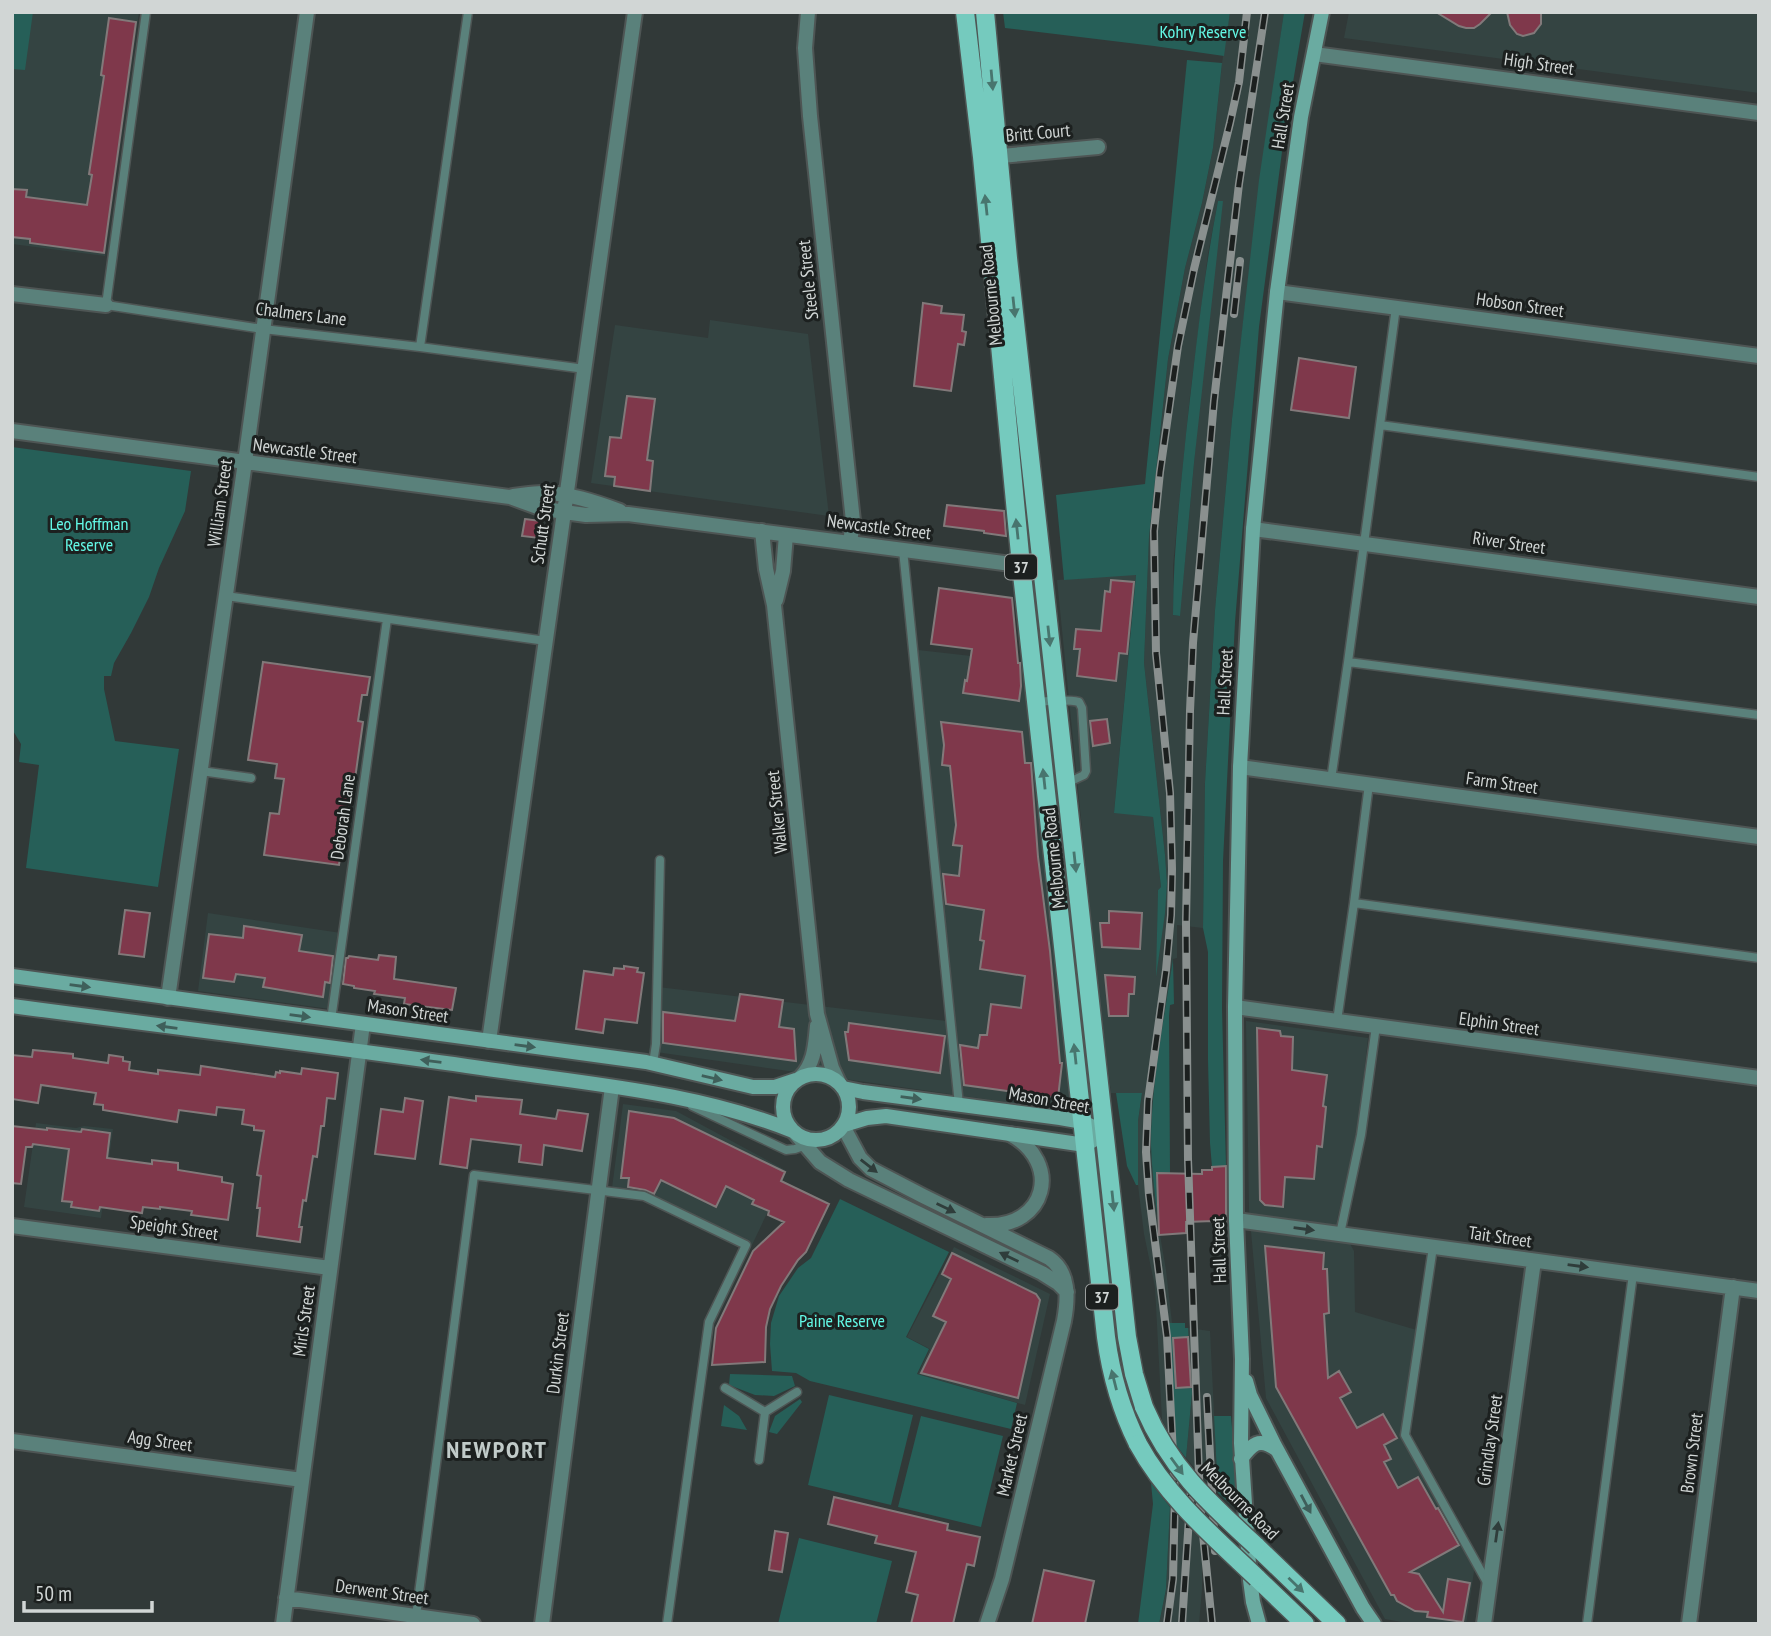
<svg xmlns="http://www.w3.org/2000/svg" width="1771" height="1636" viewBox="0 0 1771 1636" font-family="'PT Sans Narrow',sans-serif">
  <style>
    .built { fill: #344442; fill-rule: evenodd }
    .green { fill: #265f58 }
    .building { fill: #7f384b; stroke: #82797a; stroke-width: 2 }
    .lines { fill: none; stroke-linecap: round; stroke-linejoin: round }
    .lane-casing { stroke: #4e5554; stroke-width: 11 }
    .street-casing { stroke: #4e5554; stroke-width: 18 }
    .secondary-casing { stroke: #4e5554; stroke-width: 18 }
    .primary-casing { stroke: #4e5554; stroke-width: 21 }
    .lane { stroke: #5a817b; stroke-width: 8 }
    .street { stroke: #5a817b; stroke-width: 14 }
    .secondary { stroke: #6aaba1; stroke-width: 14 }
    .primary { stroke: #75cabe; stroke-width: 18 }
    .rail-casing { stroke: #8a908f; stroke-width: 8 }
    .rail { stroke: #1c201f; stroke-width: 5; stroke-dasharray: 16; stroke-linecap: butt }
    .primary-bridge-casing { stroke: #4e5554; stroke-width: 21; stroke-linecap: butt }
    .primary-bridge { stroke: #75cabe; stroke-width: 18 }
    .oneway { fill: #48756e }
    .oneway2 { fill: #3f5f5a }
    .oneway3 { fill: #2f3d3b }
    .labels { text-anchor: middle; stroke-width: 6; stroke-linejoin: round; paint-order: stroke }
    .shield { fill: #1c201f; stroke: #9b9f9e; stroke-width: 2 }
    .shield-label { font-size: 16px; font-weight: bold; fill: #d1d6d5 }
    .park-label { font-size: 18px; fill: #63f8e6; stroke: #1c201f }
    .street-label { font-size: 18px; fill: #d1d6d5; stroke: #1c201f }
    .district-label { font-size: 24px; font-weight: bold; letter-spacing: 2px; fill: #c1cbc9; stroke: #1c201f }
  </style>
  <rect width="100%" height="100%" fill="#313938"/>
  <path class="built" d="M12,12h127l-34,244 -93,-12z
    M1230,12h54l-27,193 -25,214 -17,191 -10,173 -2,145 -26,-3v33l-4,1 -14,92 -5,51 -3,42 2,34 6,57h1l6,35 6,53h-3l7,122 -14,-25 -7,-133 -11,-53 -6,-49v-64l4,-27 -31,-1 -14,-115 -40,-398 79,-6 -22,238 39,5 8,70 -3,3 -1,78 10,-85 -2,-28 -21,-192 5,-126 19,-178 17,-91 17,-65 11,-55 9,-85zM1218,201l-32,349 -7,66 -6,-1v-49l4,-42 13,-128 18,-142z
    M1349,12h410v81l-415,-55z
    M710,320l98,14 21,182 -238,-33 24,-158 93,13z
    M918,650l107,12 51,450 -427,-61 9,-64 297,35z
    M208,913l133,20 -11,76 -132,-18z
    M1246,1021l122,17 -10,91 -21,91 17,31 1,61 65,19 -18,103 73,131 -9,59h-53l-28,-5 -119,-221 -17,-189z
    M623,1104l53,7 111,60 -35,74 -105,-52 -35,-5z
    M36,1123l40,5 8,-2 29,3 -12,89 -77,-11z
    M954,1247l96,47 -25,111 -107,-31 12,-25 -23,-12z
    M1188,1328l22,3 8,162 -11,-11 -21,-24 6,-65z
    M1170,1507l8,10 24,23v49l-3,35h-40l7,-35z"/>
  <path class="green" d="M12,12h21l-8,58 -13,-1z
    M1003,12h227l-6,44 -70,-10 -149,-18z
    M1284,12h21l-20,117 -26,198 -24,295 -12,239 -1,147 4,158 -14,1 -2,-24 -2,-83v-108l-5,-24 2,-145 10,-173 17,-191 27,-239z
    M1187,60l35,3 -9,85 -11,55 -17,65 -17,91 -19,178 -5,126 21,192 2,28 -2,30 -9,64 2,-87 3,-3 -8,-70 -39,-4 22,-238 -72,5 -8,-85 89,-11z
    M1218,201h5l-29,262 -14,153 -7,-1c0,-61 7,-121 13,-181 9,-78 17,-156 32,-233z
    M12,447l179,24 -6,40 -26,57 -10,29 -18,36 -17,30 -3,13h-7v13l11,52 64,8 -21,138 -132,-19 13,-103 -20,-3 2,-18 -9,-15z
    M1173,959l1,45 -4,1 -1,11 1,157 -13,1 1,48c-3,-25 -6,-50 -7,-76 0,-62 13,-126 22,-187z
    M1116,1093h26l-4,28v64h-2l-9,-19z
    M840,1199l109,53 -43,85 23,12 -12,25 100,29 -6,26 -201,-48 -14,-8 -24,-2 -2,-27 1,-21 8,-27 19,-28 13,-10z
    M1169,1323h16v5h3l4,65 -6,65 -10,-13z
    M730,1374l62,2 3,10 -21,10 -19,-1 -26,-10z
    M829,1395l84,20 -22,90 -83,-20z
    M800,1399l2,3 -25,32 -8,-2 6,-16z
    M724,1405l15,11 8,14 -26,-4z
    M921,1416l82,20 -22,91 -83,-20z
    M1214,1416h17l8,96 -21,-19z
    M1151,1483l19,24 -4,82 -7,35h-21l15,-120z
    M799,1538l93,23 -16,63h-98z"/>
  <path class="building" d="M1436,12h56l-12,12 -6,4h-8l-7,-2z
    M1507,12h34v12l-7,9 -11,3 -6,-2 -7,-9z
    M109,18l27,4 -32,231 -74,-10v-4l-18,-2v-48l15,1 -1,7 61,8 5,-30 -3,-1 15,-98 -3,-1z
    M923,303l19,3 -1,7 23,2 -2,16 4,1 -2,13 -6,-1 -7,47 -37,-5z
    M1299,358l57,9 -7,51 -58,-8z
    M627,396l28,3 -8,61 6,1 -3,30 -36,-5 1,-9 -10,-1 5,-39 11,1z
    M947,505l57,6 2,25 -22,-3v-2l-40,-5z
    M525,519l16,2 -2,17 -17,-2z
    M1111,580l23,2 -7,72 -8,-1 -3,28 -39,-5 3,-27h-6l2,-20 25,2 4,-40 5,1z
    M939,588l73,10 6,65h2l1,23 -2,15 -56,-8 2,-13 2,1 5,-32 -41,-5z
    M263,662l107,15 -3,18h-5l-4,26 5,1 -9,64 -3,-1 -12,80 -75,-10 6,-42 9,1 5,-35 -9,-1 2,-14 -29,-4z
    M1107,719l3,24 -17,3 -3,-25z
    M941,722l81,10 3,31h6l7,94 12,94 10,112h2l-4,35 -94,-13 -4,-40 18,3 2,-13h7l4,-31 30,4 4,-32 -45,-7 4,-28 -4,-1 4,-30 -38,-6 -3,-30 16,2 3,-30 -9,-1 3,-20 -6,-59 -8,-1 2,-20z
    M125,910l25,3 -6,44 -25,-3z
    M1109,911l33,2 -2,36 -38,-2 -2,-24h9z
    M244,926l58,9 -3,16 34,5 -3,27 -5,-1 -2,15 -60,-10 2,-9 -29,-4 -2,8 -31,-4 6,-44 34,4z
    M379,955l17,2 -2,22 62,9 -4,22 -48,-6 1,-6 -31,-4 1,-3 -21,-3v-2l-11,-2 3,-26h2l1,-2 29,4z
    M624,966l14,2 -1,4 7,1 -7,50 -32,-4 -2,14 -27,-4 8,-58 29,4 1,-7 10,1z
    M1105,975l30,2 -1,17h-5l-1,22h-19z
    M740,994l43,6 -4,27 15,2 2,32 -133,-18v-31l72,9z
    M849,1023l96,13 -5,37 -91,-13 -4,-28h3z
    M1257,1028l23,3 1,5 12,1 -1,33 35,5 -4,31 3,1 -4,40 -5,-1 -3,33 -29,-2 -2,30 -18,-2 -5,-5z
    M33,1050l40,4v4l35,5 1,-8 14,2v4l7,1 -1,8 29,4v-4l42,5 1,-9 74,11 1,-5 4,1v-2l21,3 1,-6 36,5 -3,26 -8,-1 -3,28h-3l-4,31 -4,-1 -7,45 -3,-1 -4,27h3l-2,15 -43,-6 3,-28h-3l4,-32 -4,-1 7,-44 -10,-1v-4l-12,-2 2,-14 -27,-3 -1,8 -37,-5 -2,12 -74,-12v-5l-9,-1 2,-11 -55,-8 -3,18 -26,-4v-44l20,2z
    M476,1096l46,4 -2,14 36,5 2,-9 30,4 -6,37 -38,-6 -2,20 -23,-3 2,-17 -50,-6 -4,29 -27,-4 9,-67 27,4z
    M405,1098l18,3 -8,58 -40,-5 6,-45 22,3z
    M629,1111l45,7 111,54 -4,9 48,23 -23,48 -8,8 -17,26 -11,23 -4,18 -1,35 -53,3 4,-37 37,-77 31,-29 -16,-7 1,-4 -17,-7 2,-4 -28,-14 -10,21 -55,-27 -7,14 -9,-4 -17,-3 1,-9h-8z
    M12,1126l35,4v-2l34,4 1,-3 28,4 -3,25 45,6v-4l26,3v7l44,7v5l11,2 -5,36 -37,-5 1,-4 -32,-4v2l-17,-2 -1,6 -42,-6 -1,4 -28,-4 1,-5 -10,-1 7,-52 -36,-5 -1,3h-6l-5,37 -9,-1z
    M1226,1166v56l-13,1v-2l-27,1v11l-27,2 -2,-62 45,1v-4h10v-3z
    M1265,1246l59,7 -1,16h4l2,44 -5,1 4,64 11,-7 12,21 -11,6 17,30 26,-14 14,24 -13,7 7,14 -7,3 14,26 20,-11 18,32 2,-1 21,37 -49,27 9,2 24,38 5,-33 22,4 -7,39 -36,-5 1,-5 -13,-1 -18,-10 -3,-6h-3l-115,-208z
    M952,1253l84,41 4,6 -22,98 -97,-25 25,-51 -13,-6 18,-37 -9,-5z
    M1188,1337l3,50 -15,1 -3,-50z
    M834,1497l114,27 -1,6 33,7 -6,29 -7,-2 -14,60h-42l7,-29 -12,-3 10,-40 -41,-9 2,-7 -49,-12z
    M775,1531l13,2 -6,39 -13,-2z
    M1044,1570l50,11 -9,43h-53z"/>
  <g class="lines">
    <g class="lane-casing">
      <path id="lane" d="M146,12l-40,293 157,24 157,18 165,22
        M1396,307l-48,355 411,53
        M420,347l48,-335
        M1380,425l379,52
        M903,550l56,555
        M226,596l320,45
        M1035,702c15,-1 30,-3 44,0l3,6 4,63 -2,4 -17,8
        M201,771l50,7
        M1331,780l17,-118
        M1354,903l405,55
        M331,1020l56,-401
        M1337,1021l17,-118 15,-119
        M653,1063l3,-19 4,-184
        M692,1106l94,44 9,-1 26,-9
        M1340,1234l21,-99 15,-109
        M1433,1247l-28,188 83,149
        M725,1388l40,24
        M759,1460l6,-48 32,-20
        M416,1616l58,-441 170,21 102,49 -37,77 -42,302
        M1587,1624l46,-350"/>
    </g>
    <g class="street-casing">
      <path id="street" d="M808,12l-3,36 5,68 43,405 -3,22
        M1314,54l445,59
        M990,157l108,-10
        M1277,292l482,64
        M12,294l94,11
        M12,431l498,66 30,11 24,4 22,3 42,-1 414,54
        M513,496c10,-1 19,-3 29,-3 27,0 53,9 78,18
        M1253,529l506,68
        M762,531l4,38 8,36 43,409 15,54 7,15
        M776,600l7,-29 3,-36
        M1240,767l519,70
        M168,998l77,-536 62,-450
        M1235,1007l524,71
        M489,1041l146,-1029
        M801,1077c14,-15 14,-32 16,-51
        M843,1126l17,32 11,11 52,27 126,62c21,14 19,41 15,63l-62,258 -15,45
        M795,1133l25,29 29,18 193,93 16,10 9,9
        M1236,1220l523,71
        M986,1225c60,3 77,-62 24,-91
        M12,1226l318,42
        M12,1441l290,39
        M286,1598l187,26
        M283,1624l80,-600
        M542,1624l70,-537
        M1484,1624l50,-363
        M1689,1624l44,-337"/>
    </g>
    <g class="secondary-casing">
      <path id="secondary" d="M12,976l634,86 107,25h22l21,-7
        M12,1006c164,22 327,41 490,65 98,14 199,23 291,60
        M783 1107a33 33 0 1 1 66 0a33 33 0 1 1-66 0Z
        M843,1088l20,4 197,26 23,4 23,11
        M844,1125l23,-7 19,-2 199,29 21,-12
        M1246,1381l4,14 24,49 89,164 11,16
        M1241,1459c11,-15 18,-22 35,-10
        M1259,1624l-6,-22 -3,-22 -9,-137 1,-84 -6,-139 -1,-213 5,-240 13,-238 24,-237 24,-175 21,-105"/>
    </g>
    <g class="primary-casing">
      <path id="primary" d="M965,12l17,145 39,408 85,772c5,38 15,73 32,107
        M985,12l23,246 119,1079 7,37 10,33
        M1256,1546l81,78
        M1257,1578l48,46"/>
    </g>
    <use href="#lane" class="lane"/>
    <use href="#street" class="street"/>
    <use href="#secondary" class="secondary"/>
    <use href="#primary" class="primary"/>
    <g class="rail-casing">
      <path id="rail" d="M1234,314l6,-53
        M1207,1397l8,154
        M1167,1624l6,-45 2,-85 -8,-158 -18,-141 -3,-43 2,-51 18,-131 5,-55 1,-46 -2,-76 -14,-140 -2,-122 6,-59 18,-126 16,-77 36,-146 9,-41 8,-70
        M1182,1624l9,-136
        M1212,1624l-12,-120 -12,-345 -2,-236 4,-212 3,-68 21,-242 25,-217 26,-172"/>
    </g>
    <use href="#rail" class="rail"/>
    <g class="primary-bridge-casing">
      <path id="primary-bridge" d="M1144,1407c26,61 64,95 112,139
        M1138,1444c29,53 76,93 119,134"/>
    </g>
    <use href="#primary-bridge" class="primary-bridge"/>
  </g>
  <defs><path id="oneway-solid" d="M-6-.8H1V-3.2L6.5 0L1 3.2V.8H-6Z" transform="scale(1.75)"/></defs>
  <g class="oneway">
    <use href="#oneway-solid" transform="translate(992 80) rotate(85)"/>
    <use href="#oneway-solid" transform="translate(986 205) rotate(-96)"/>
    <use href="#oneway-solid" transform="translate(1014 307) rotate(84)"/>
    <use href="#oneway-solid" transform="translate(1017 529) rotate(-96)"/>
    <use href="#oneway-solid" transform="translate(1049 636) rotate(84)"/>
    <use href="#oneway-solid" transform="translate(1044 779) rotate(-96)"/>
    <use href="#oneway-solid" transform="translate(1075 862) rotate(84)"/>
    <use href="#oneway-solid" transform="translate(1075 1054) rotate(-96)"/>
    <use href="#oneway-solid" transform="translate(1113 1201) rotate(84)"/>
    <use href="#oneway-solid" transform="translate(1114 1380) rotate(-104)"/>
    <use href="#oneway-solid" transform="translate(1177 1466) rotate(54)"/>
    <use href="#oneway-solid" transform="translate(1296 1585) rotate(44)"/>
  </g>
  <g class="oneway2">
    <use href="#oneway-solid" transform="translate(80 986) rotate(8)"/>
    <use href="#oneway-solid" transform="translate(300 1016) rotate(8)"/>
    <use href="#oneway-solid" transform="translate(167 1027) rotate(-172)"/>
    <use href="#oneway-solid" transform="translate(525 1046) rotate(8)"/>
    <use href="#oneway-solid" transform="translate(431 1061) rotate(-173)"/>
    <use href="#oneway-solid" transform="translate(712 1078) rotate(13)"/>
    <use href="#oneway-solid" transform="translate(911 1098) rotate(8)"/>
    <use href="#oneway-solid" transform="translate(1306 1504) rotate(62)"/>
  </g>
  <g class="oneway3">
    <use href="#oneway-solid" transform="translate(869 1166) rotate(38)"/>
    <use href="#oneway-solid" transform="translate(946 1208) rotate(26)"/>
    <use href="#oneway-solid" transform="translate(1304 1229) rotate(8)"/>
    <use href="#oneway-solid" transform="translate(1009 1257) rotate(-154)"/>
    <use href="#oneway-solid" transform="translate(1578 1266) rotate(8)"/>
    <use href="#oneway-solid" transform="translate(1497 1532) rotate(-82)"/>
  </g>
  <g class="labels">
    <g class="shield">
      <rect x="1005" y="554.5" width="32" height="25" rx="5"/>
      <rect x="1086" y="1284.5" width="32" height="25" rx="5"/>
    </g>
    <g class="shield-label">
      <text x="1021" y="573">37</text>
      <text x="1102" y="1303">37</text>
    </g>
    <g class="park-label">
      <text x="1203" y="38">Kohry Reserve</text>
      <text x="89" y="530">Leo Hoffman<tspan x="89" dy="21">Reserve</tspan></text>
      <text x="842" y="1327">Paine Reserve</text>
    </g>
    <g class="street-label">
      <text transform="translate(1539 64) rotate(8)" y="6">High Street</text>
      <text transform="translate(1283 116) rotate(-81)" y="6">Hall Street</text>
      <text transform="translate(1038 133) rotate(-5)" y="6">Britt Court</text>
      <text transform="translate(808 280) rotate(-96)" y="6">Steele Street</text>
      <text transform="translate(991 295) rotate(-96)" y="6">Melbourne Road</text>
      <text transform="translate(1520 305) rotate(8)" y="6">Hobson Street</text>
      <text transform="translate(301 314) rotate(7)" y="6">Chalmers Lane</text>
      <text transform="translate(305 451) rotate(7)" y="6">Newcastle Street</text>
      <text transform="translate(220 503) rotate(-82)" y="6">William Street</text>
      <text transform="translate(543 524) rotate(-82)" y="6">Schutt Street</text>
      <text transform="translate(879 527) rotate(7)" y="6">Newcastle Street</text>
      <text transform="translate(1509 543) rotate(8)" y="6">River Street</text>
      <text transform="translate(1225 682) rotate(-87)" y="6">Hall Street</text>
      <text transform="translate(1502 783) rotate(8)" y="6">Farm Street</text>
      <text transform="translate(777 812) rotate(-96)" y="6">Walker Street</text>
      <text transform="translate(343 817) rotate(-82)" y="6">Deborah Lane</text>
      <text transform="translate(1054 858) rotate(-96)" y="6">Melbourne Road</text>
      <text transform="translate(408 1011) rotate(8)" y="6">Mason Street</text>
      <text transform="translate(1499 1024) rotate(8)" y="6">Elphin Street</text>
      <text transform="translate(1049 1100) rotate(10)" y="6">Mason Street</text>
      <text transform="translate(174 1228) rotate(8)" y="6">Speight Street</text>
      <text transform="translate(1500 1237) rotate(8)" y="6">Tait Street</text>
      <text transform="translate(1219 1250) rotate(-92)" y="6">Hall Street</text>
      <text transform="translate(304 1321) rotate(-82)" y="6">Mirls Street</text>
      <text transform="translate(558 1353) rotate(-83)" y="6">Durkin Street</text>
      <text transform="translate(1490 1440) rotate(-82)" y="6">Grindlay Street</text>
      <text transform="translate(160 1441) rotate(8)" y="6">Agg Street</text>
      <text transform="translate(1692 1453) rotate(-83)" y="6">Brown Street</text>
      <text transform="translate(1012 1455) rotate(-77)" y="6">Market Street</text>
      <text transform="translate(1240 1501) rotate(45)" y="6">Melbourne Road</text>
      <text transform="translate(382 1592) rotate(8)" y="6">Derwent Street</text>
    </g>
    <g class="district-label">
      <text x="497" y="1458">NEWPORT</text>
    </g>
  </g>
  <rect width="1771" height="1636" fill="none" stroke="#d1d6d5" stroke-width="28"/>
  <path d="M24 1601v10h128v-10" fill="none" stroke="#d1d6d5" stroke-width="3.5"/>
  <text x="35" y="1601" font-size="21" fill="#d1d6d5" stroke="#1c201f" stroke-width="5" paint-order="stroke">50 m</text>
</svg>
